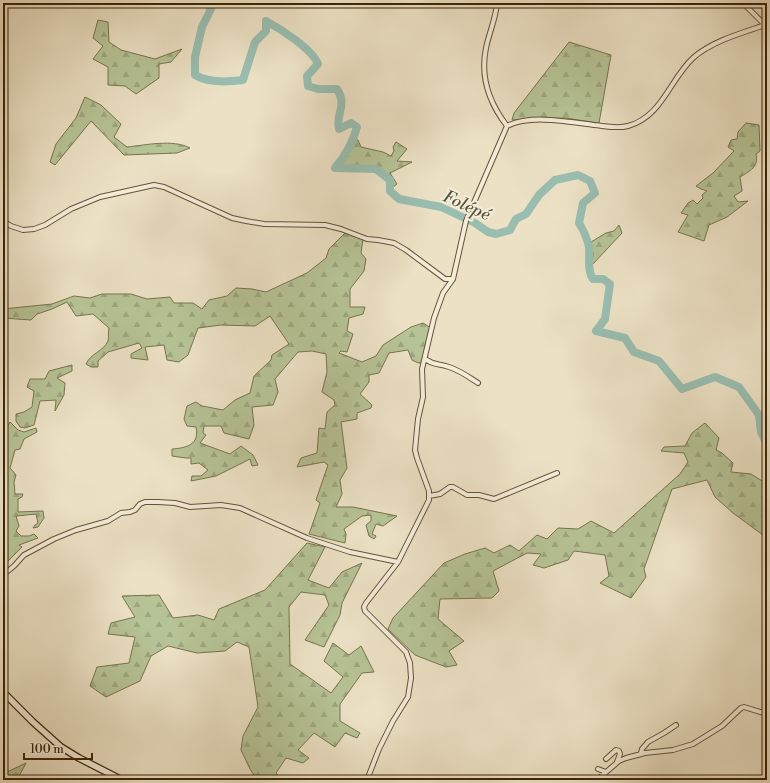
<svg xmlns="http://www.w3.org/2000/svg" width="770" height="783" viewBox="0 0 770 783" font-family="'Libre Bodoni',serif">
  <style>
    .forest { fill: url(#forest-firs); stroke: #78744e }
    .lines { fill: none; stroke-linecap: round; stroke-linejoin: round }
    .river { stroke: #99beb1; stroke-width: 8 }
    .street-casing { stroke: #665336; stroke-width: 6 }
    .secondary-casing { stroke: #3a2406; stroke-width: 8 }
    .street { stroke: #f3ecd9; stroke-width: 4 }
    .secondary { stroke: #f3ecd9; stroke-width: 5.5 }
    .labels { text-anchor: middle; stroke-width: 4; stroke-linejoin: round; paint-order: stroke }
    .water-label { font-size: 17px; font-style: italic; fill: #565239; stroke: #f3ecd9 }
  </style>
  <defs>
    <pattern id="forest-firs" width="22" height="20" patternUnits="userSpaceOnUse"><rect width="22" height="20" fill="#b6c396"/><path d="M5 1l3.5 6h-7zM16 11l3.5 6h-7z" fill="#9da780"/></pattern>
  </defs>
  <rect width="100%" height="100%" fill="#ece1c5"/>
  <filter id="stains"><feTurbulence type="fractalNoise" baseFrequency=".005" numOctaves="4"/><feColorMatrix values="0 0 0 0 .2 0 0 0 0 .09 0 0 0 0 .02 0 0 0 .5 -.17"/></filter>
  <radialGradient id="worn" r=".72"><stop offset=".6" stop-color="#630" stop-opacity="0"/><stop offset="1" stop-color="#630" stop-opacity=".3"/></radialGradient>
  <path class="forest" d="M98,20l10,2 1,20 12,8 34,9 27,-10 -11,13 -12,2v14l-23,16 -11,-8 -17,-1v-18l-15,-8 10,-13 -10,-8z
    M569,42l42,13 -12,68 -34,-5 -53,2 2,-7z
    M85,97l16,8 20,19 -7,13 13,10c19,-2 46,-8 63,1l-13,5 -53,2 -33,-34 -36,44 -5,-3 6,-18 20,-26z
    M746,123l13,2 1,26 -4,3c3,13 -6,17 -16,23l2,14 -8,5 4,6 10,-1 -21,16 -18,8 -5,16 -26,-9 10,-17 -7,-2 7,-10 5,-3 4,4 6,-6 -1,-3 5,-4 -6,-2 -5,-3 17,-13 21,-22 -6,-4 3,-7 6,-1 1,-7z
    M352,139l6,1 3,7 22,5 8,4 3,-5 -1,-4 3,-5 11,7 -10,12 15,1 -22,11 7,11 -5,4 -5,-13 -9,-8 -27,-1 -9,4 -3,-3 1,-6 7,-9z
    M619,225l3,8 -30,32 1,-11 -2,-12 15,-9 8,-2z
    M346,232l17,7 -2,14 5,6 -2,12 -14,18v18h15l-2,7 -14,4 -2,13 6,3 -6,18 -6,-1 -2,2 23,9 14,-6 7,-11 28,-18 12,-4 8,5 -4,12v22l-9,1 -6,-3 -4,-10 -19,3 -10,20 -10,2v7l-9,12 12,11 -1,3 -14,5v6l-16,3 6,46 -7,12 2,14 -6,13h17l44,9 -14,10 -7,-2 -4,10 4,2 -2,3 -5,-3 -3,-11 5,-4v-6l-9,1 -18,13 2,5 -1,9 -36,-9 11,-31 -4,-3 12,-35 -4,-3 -27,5 4,-9 16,-5 2,-25 6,1 2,-17 8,-7 -1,-5 -12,-8 5,-20 -1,-18 -14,-3 -14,1 -23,27 3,13 -5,13 -21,2 2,18 -5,14 -25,-6 -3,-7h-17l-1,7 3,2 -6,8 30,11 11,-8 12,9 5,10 -6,1 -2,-7 -34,17 -25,5 1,-5h9l7,-6 -9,-7 -8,1v-6h-5l-14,-2v-7c14,-1 28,-4 24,-22l-9,-1 -3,-7 3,-13 9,-4 6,4 21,4 12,-10 15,-7 4,-17 17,-16 1,-5 17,-11 -19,-28 -15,10 -34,-1 -23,3 -10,27 -9,7 -12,-2 -3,-15 -19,2 3,13 -17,-2v-4l11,-6 -3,-5 -31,9 -10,9v6h-7l-5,-3c5,-11 18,-13 22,-23 1,-4 0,-10 1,-13l-16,-14 -17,2 -9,-14 -15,7 -15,5 -6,6 -28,-2v-9l49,-5 22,-8 16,2 12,-4h29l16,5 23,-2 4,6h19l9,6 7,-9 18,-4 9,-8 16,1 14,3 41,-19 19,-15 3,-9z
    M72,365v6l-15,7 8,5 -1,12 -9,16 1,-11 -16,1 -6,24 -9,3 -5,-1 -4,-6v-7l8,-2 8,-5 2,-16 -7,-4 3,-8h15l4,-8z
    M10,422l8,8 6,2 12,-4 1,4 -13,7 -4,10 -5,1 -5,18 6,7 -2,7 1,12h8l-1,3 -4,2v13l25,-1 1,7 -6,9 -5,1 2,-3 3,-2 -2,-9 -20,2 3,10 -3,5 5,5h8l5,-2 4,4 -19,7 3,2 -16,16 -3,-2v-128z
    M705,423l14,15 -3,12 6,3 11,10 -2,9 20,2 16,10v54l-34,-25 -18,-16 -8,-17 -35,9 -28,80 2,8 -15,21 -31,-15 9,-7 -4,-21 -31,-4 -6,9 -24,8 -11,-3 8,-11 -14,-1 -34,18 6,20 -7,7 -52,1 -2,20 26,22 -15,10 8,14 -11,2 -31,-12 -27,-26 5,-11 51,-55 21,-9 20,-6 9,5 16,-8 9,6 18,-16 10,4 11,-11 20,1 13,-8 23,12 66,-59 8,-12 -4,-9 -23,-2 3,-4 21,-1 7,-13z
    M307,543l18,4 -17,33 21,8 13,-16 20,-9 -20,40 -2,12 -16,32 -19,-7 24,-35 -4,-10 -24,-3 -12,15 1,57 41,29 12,-16 -19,-16 9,-18 16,12 12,-9 13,26 -12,1 -22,31v17l20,12 -3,5 -12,-5 -10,14 -21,-14 -16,17 11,8 -6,5 -17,-5 -10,15 7,7h-26l-7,-11 -9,-19 2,-14 15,-29 -9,-60 -12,-5 -12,9 -28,2 -29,-7 -17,10 -11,25 -34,16 -16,-11 7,-19 32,-4 6,-26 -27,-3 3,-11 24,-6 -13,-21 37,-1 14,23 25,-3 16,5 5,-11 46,-19z
    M26,763l-9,17h-14l2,-7z"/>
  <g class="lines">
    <path class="river" d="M207,3l4,6 -9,18 -7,30v18c13,8 33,7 48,5l12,-38 11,-11v-10c15,8 46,28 52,43l-11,12 1,10 10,3h19c11,17 -2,25 2,40l12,-6 6,4c-4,15 -12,29 -22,41l41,1 14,11v11l9,8 42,8 34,16 13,9 8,2 14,-4 6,-11 10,-5 13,-19 16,-15 23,-5 12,6 5,12 -12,10 -4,20c5,8 8,15 10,24 1,11 -2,24 4,32h10l7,5 -5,35 -9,12 29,7 9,14 25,9 23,28 33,-12 24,10 20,28 2,17 6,12"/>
    <g class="street-casing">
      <path id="street" d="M743,3l22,22
        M3,6l5,-3
        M507,126c23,-12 63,-4 87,-1 11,1 23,4 34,1 34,-9 42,-47 65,-68 19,-17 49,-25 72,-33l2,2
        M3,221l8,5 12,4 11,-1 11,-4 26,-16 29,-12 54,-12 10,2 68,31 14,3 18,3 61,1 16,4 26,10 11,1 16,3 12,7 39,29h8
        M425,359c10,7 13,4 24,8 10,3 20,10 29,16
        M429,496l11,-2 10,-7h3l14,8h12l15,4 63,-26
        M3,575l11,-9 10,-11 30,-16 22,-9 32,-9 13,-8 9,-1 5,-2 5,-6 5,-2h13l17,1 15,4 31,-2 19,3 67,30 43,14 48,10
        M641,753l1,-4 6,-7 16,-9 12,-8
        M606,759l10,-9 3,1 1,3 -3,8
        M598,769l8,3
        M367,780l12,-31 14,-28 15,-24 3,-19 -1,-15 -4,-11 -41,-41 -1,-4 2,-4 32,-41 31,-62v-9l-12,-33 -2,-8 3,-31 5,-22 -1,-28 12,-51 9,-25 10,-14 13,-58 41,-95c-17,-22 -27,-49 -21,-78 3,-15 10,-30 11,-45
        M597,780l22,-19 7,-3 19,-5 28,-3 20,-6 29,-18 19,-18 3,-1 23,7"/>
    </g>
    <g class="secondary-casing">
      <path id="secondary" d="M3,692l30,30 28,25 18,11 43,22"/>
    </g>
    <use href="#street" class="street"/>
    <use href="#secondary" class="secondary"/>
  </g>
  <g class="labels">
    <g class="water-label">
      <text transform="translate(467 205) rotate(24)" y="6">Folépé</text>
    </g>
  </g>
  <rect width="770" height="783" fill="none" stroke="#ece1c5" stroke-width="16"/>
  <rect x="4" y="4" width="762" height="775" fill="none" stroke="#3a2406" stroke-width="2"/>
  <rect x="8" y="8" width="754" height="767" fill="none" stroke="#3a2406"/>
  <path d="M24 753v6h68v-6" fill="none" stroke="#3a2406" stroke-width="2"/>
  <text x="30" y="753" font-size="12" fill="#3a2406" stroke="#f3ecd9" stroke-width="3" paint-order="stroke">100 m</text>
  <rect width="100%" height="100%" filter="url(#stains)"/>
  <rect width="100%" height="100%" fill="url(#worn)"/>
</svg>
